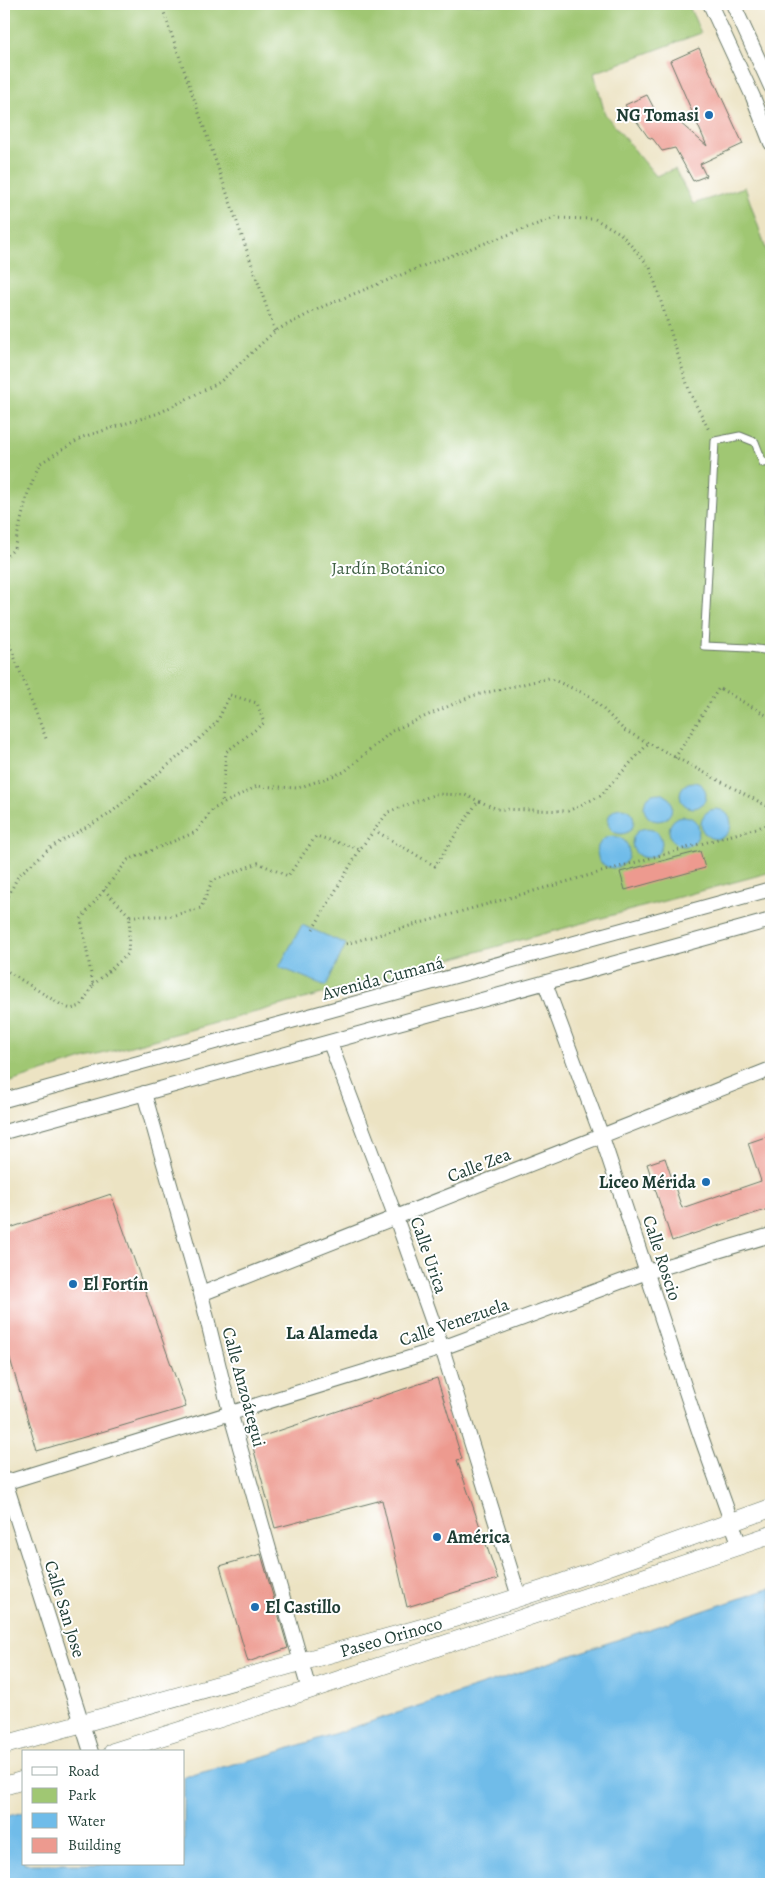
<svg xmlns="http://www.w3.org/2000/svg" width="775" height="1888" viewBox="0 0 775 1888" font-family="Alegreya,serif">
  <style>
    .green { fill: #a0c773; stroke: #608254 }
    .water { fill: #6fbce9; stroke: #477c8e }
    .building { fill: #ed9a8f }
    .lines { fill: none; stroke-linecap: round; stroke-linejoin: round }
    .service-casing { stroke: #677766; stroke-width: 9 }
    .minor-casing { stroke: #677766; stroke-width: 16 }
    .tertiary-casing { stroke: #677766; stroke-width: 19 }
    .path { stroke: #677766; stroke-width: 3; stroke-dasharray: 1 4; stroke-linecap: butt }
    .service { stroke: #fff; stroke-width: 7 }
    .minor { stroke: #fff; stroke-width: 14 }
    .tertiary { stroke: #fff; stroke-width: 18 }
    .poi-dot { fill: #1f6fb2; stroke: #fff; stroke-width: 2 }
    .labels { text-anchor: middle; stroke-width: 4; stroke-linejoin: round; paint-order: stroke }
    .poi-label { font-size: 18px; font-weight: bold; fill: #1f3d34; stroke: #fff; text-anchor: start }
    .park-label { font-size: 18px; fill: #3f6044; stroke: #fff }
    .street-label { font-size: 18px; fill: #1f3d34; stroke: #fff }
    .neighbourhood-label { font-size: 19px; font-weight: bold; fill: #1f3d34; stroke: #fff }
  </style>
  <rect width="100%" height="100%" fill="#fff"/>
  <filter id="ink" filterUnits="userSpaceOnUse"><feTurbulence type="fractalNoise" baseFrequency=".02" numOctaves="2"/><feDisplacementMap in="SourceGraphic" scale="10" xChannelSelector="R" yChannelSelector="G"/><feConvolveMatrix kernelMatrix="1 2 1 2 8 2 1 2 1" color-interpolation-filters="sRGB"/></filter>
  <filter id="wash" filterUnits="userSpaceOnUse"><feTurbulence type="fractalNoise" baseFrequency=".0096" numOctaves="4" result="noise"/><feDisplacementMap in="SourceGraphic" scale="20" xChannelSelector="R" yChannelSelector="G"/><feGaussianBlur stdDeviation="1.12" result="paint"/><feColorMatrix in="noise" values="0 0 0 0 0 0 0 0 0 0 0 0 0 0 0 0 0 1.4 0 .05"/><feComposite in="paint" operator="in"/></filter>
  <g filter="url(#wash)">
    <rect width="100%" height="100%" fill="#ece3c3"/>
    <path class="green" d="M4,4h684l13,29 -107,40 11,41 51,62 19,-7 18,35 52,-17 26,77v608l-688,187 -79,25z"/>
    <path class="water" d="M680 795a13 13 0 1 1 26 0a13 13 0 1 1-26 0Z
      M644 807a14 14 0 1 1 28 0a14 14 0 1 1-28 0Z
      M608 821a13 13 0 1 1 26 0a13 13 0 1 1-26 0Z
      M701 824a15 15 0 1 1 30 0a15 15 0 1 1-30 0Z
      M669 831a15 15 0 1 1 30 0a15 15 0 1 1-30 0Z
      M632 843a15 15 0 1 1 30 0a15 15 0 1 1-30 0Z
      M597 852a16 16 0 1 1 32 0a16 16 0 1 1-32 0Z
      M302,925l44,19 -20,42 -47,-19z
      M771,1588v296h-767v-67l20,-5v52h160v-87l85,-22 220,-72z"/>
    <g id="blocks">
      <path class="building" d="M699,48l44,96 -43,20 6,12 -13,5 -18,-33 -13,3 -9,-12 -5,-2 -23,-32 22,-10 13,25 12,-4 35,30 -37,-85z
        M700,851l5,17 -80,22 -5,-18z
        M771,1135v73l-99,33 -25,-77 18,-6 17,50 79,-27 -13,-38z
        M111,1194l75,213 -149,44 -33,-113v-108z
        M437,1378l25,81 -5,1 41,119 -91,28 -25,-107 -107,28 -24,-88z
        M261,1554l27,94 -40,14 -28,-96z"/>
    </g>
  </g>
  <g filter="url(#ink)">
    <use href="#blocks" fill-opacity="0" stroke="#677766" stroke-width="1"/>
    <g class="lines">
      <g class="service-casing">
        <path id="service" d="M771,462l-8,1 -8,-21 -15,-6 -25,5 -11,205 46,2 21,3"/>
      </g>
      <g class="minor-casing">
        <path id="minor" d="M710,4l43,93 18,46
          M733,4l38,83
          M545,983l57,154 97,294 41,115
          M330,1043l66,175 46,130 77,249
          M144,1093l57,201 29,118 79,278
          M4,1100l767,-211
          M4,1132l767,-212
          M201,1294l570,-225
          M4,1478l87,274
          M4,1483l438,-135 205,-76 124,-37"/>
      </g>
      <g class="tertiary-casing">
        <path id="tertiary" d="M4,1745l425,-119 116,-37 226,-81
          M113,1752l196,-62 462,-155
          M4,1786l20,-6"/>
      </g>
      <path class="path" d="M161,4l114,327
        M4,559l10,-10 13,-53 12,-32 44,-27 76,-24 61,-31 55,-51 49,-25 104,-42 126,-46 41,1 25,14 30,34 40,126 20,39
        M4,630l43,111
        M675,758l44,-70 52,30
        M374,830l61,36 43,-65
        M104,890l26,26
        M4,905l14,-29 33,-29 57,-32 88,-73 21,-20 13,-27 27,8 7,20 -38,29 -4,51
        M313,929l47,-80
        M346,944l425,-120
        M4,969l59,37 8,3 10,-3 12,-21 -12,-66 47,-59 68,-28 17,-23 44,-23 41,2 46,-16 48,-41 80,-35 77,-18 41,18 34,34 147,78
        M93,985l35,-31 2,-38h41l30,-8 11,-27 46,-18 30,13 28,-40 44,13 28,-37 48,-18 29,1 32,14 71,2 32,-15 48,-52"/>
      <use href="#service" class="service"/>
      <use href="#minor" class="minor"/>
      <use href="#tertiary" class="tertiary"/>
    </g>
  </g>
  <g class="poi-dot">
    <circle cx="709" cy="115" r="5"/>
    <circle cx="706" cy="1182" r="5"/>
    <circle cx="73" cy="1284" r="5"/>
    <circle cx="437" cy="1537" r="5"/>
    <circle cx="255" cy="1607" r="5"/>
  </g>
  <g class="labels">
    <g class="poi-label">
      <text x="699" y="121" text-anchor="end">NG Tomasi</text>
      <text x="696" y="1188" text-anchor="end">Liceo Mérida</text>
      <text x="83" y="1290">El Fortín</text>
      <text x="447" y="1543">América</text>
      <text x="265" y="1613">El Castillo</text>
    </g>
    <g class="park-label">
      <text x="388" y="574">Jardín Botánico</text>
    </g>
    <g class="street-label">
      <text transform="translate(383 978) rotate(-15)" y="6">Avenida Cumaná</text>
      <text transform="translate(479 1165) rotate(-21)" y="6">Calle Zea</text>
      <text transform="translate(429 1255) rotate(71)" y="6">Calle Urica</text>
      <text transform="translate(662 1258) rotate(72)" y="6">Calle Roscio</text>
      <text transform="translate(454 1322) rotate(-19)" y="6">Calle Venezuela</text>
      <text transform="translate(244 1387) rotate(75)" y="6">Calle Anzoátegui</text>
      <text transform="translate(65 1609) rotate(73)" y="6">Calle San Jose</text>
      <text transform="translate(391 1637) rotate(-16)" y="6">Paseo Orinoco</text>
    </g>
    <g class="neighbourhood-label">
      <text x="332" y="1339">La Alameda</text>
    </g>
  </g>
  <rect width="775" height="1888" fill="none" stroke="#fff" stroke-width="20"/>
  <rect x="22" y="1750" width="162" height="115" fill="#ffffff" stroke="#a5b1ae"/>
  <rect x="32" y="1767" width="25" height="8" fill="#ffffff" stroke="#a5b1ae"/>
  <text x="68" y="1776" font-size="15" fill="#1f3d34">Road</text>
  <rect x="32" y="1788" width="25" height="15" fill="#a0c773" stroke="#a5b1ae"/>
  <text x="68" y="1800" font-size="15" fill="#1f3d34">Park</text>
  <rect x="32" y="1813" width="25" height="15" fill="#6fbce9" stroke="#a5b1ae"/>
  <text x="68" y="1826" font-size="15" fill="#1f3d34">Water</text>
  <rect x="32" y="1838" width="25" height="15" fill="#ed9a8f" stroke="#a5b1ae"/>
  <text x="68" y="1850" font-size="15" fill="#1f3d34">Building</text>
</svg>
